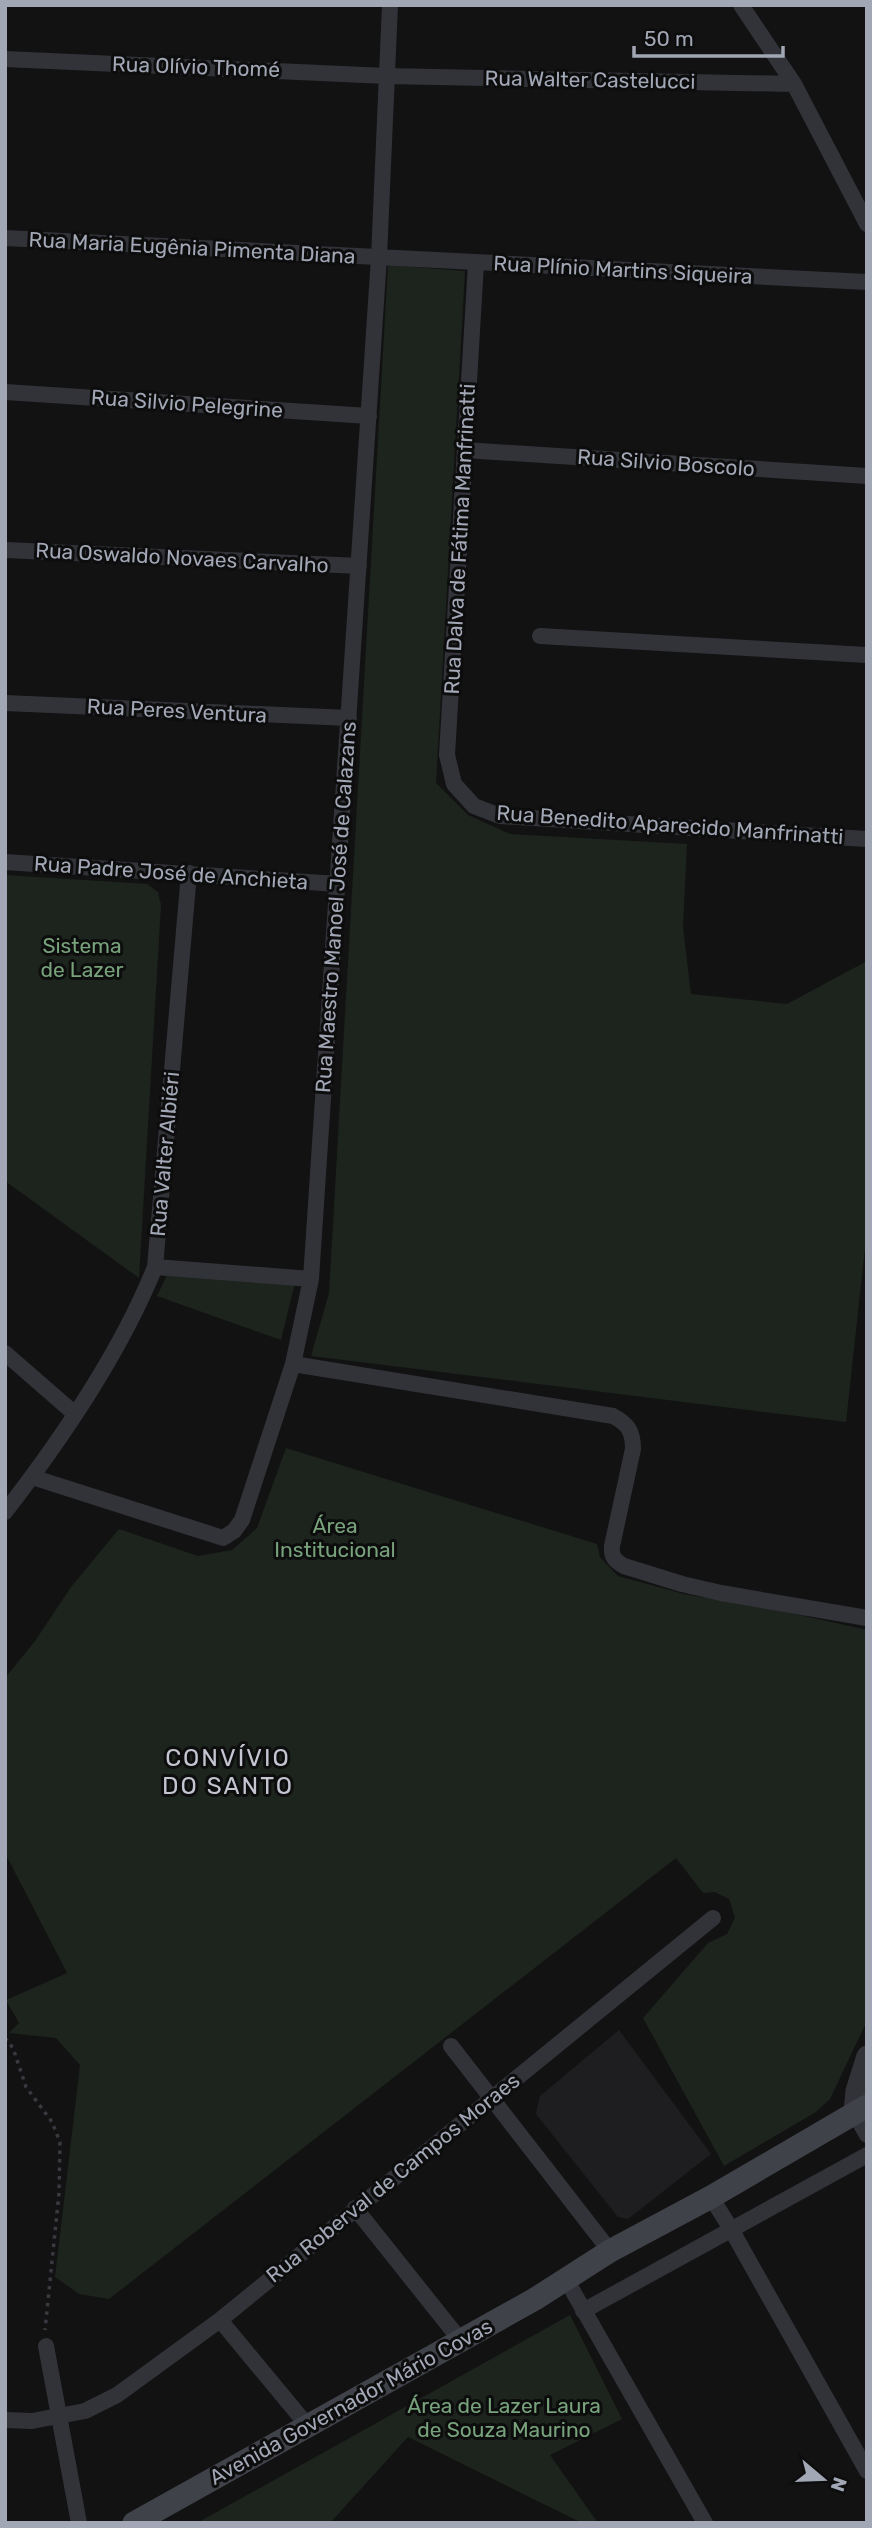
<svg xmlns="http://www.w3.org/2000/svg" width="872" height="2528" viewBox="0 0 872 2528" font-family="Rubik,sans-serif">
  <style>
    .built { fill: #1e1e20 }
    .green { fill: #1c241d }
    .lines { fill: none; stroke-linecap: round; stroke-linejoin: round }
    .path { stroke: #383a40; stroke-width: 3.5; stroke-dasharray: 3.5 5; stroke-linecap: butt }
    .minor { stroke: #323339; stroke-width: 16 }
    .tertiary { stroke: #323339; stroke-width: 21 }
    .secondary { stroke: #404249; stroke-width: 23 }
    .labels { text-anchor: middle; stroke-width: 6; stroke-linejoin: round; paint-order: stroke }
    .street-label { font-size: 21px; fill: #a2a7b5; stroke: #0d0d0e }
    .park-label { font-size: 21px; fill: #77a27b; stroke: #0d0d0e }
    .quarter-label { font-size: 24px; letter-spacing: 2px; fill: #c3c6d1; stroke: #0d0d0e }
  </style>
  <rect width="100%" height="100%" fill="#121213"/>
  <path class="built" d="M619,2030l92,124 -83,65 -10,-2 -82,-103 4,-18z"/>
  <path class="green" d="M388,265l77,6 -29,512 32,32 42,19 177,10 -4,83 8,67 96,10 80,-43v269l-21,192 -535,-66 18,-63z
    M5,875l142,9 11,8 3,13 -22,373 -134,-97z
    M168,1273l127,10 -14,57 -124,-44z
    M286,1448l311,96 3,13 18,19 66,18 98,17 85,19v391l-37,78 -14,13 -92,54 -81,-148 65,-75 19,-9 8,-16 -6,-19 -14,-7 -12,1 -27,-35 -567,441 -30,-5 -24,-17 25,-212 -24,-27 -47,-5 10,-10 -13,-23 61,-27 -62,-120v-175l30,-37 36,-54 48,-58 79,27 34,-6 25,-22z
    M570,2315l52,104 -72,36 48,68h-16l-174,-86 -78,86h-133z"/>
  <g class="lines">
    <path class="path" d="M5,2038l8,10 13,39 26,35 8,20 -1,51 -14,137"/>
    <path class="minor" d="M741,5l53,79 73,140
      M5,59l381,17 408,8
      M5,238l862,44
      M476,263l-29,492 7,29 20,22 26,10 367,23
      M5,392l364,24
      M465,450l402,26
      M5,550l354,16
      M540,636l327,19
      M5,703l344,15
      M5,862l333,22
      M155,1267l156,12
      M5,1353l70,61
      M293,1364l320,52c15,8 20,15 20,33l-21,97c-1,11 3,15 12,20l58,18 39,9 146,25
      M32,1477l191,61 11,-7 8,-11 51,-156 18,-85 68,-1022 11,-252
      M5,1512c56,-72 116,-161 150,-245l34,-394
      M451,2046l159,205
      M854,2112l13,23
      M711,2197l20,32 136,242
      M355,2208l106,133
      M567,2281l138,242
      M583,2311l284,-156
      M220,2320l87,105
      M46,2346l33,177
      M5,2420l27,1 53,-10 32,-16 103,-75 493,-402"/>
    <path class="tertiary" d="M854,2112l2,-21 11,-35"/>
    <path class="secondary" d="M134,2523l401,-224 75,-48 101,-54 156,-91"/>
  </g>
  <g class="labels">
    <g class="street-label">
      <text transform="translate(196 67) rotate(2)" y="7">Rua Olívio Thomé</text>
      <text transform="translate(590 80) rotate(1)" y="7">Rua Walter Castelucci</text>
      <text transform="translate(192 248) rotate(3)" y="7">Rua Maria Eugênia Pimenta Diana</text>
      <text transform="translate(623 270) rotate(3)" y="7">Rua Plínio Martins Siqueira</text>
      <text transform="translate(187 404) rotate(4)" y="7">Rua Silvio Pelegrine</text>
      <text transform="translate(666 463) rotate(4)" y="7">Rua Silvio Boscolo</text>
      <text transform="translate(460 539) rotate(-87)" y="7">Rua Dalva de Fátima Manfrinatti</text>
      <text transform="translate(182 558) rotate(3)" y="7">Rua Oswaldo Novaes Carvalho</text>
      <text transform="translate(177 711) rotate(3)" y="7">Rua Peres Ventura</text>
      <text transform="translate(670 825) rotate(4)" y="7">Rua Benedito Aparecido Manfrinatti</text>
      <text transform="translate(171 873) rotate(4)" y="7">Rua Padre José de Anchieta</text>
      <text transform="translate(336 907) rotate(-86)" y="7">Rua Maestro Manoel José de Calazans</text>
      <text transform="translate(165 1154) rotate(-85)" y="7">Rua Valter Albiéri</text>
      <text transform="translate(393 2178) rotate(-39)" y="7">Rua Roberval de Campos Moraes</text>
      <text transform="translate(351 2402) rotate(-29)" y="7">Avenida Governador Mário Covas</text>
    </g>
    <g class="park-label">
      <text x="82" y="953">Sistema<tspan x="82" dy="24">de Lazer</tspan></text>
      <text x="335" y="1533">Área<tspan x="335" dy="24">Institucional</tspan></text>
      <text x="504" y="2413">Área de Lazer Laura<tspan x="504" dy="24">de Souza Maurino</tspan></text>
    </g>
    <g class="quarter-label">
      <text x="228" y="1766">CONVÍVIO<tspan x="228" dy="28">DO SANTO</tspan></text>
    </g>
  </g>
  <rect width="872" height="2528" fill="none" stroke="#a2a7b5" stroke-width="14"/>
  <g transform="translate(823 2479) rotate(109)" stroke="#0d0d0e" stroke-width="5" paint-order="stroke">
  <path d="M0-5L12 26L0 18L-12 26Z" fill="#a2a7b5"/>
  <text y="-10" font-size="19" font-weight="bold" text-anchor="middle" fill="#a2a7b5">N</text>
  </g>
  <path d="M634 46v10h149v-10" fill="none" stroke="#a2a7b5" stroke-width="3.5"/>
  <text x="644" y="46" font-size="21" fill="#a2a7b5" stroke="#0d0d0e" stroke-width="5" paint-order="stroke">50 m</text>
</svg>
